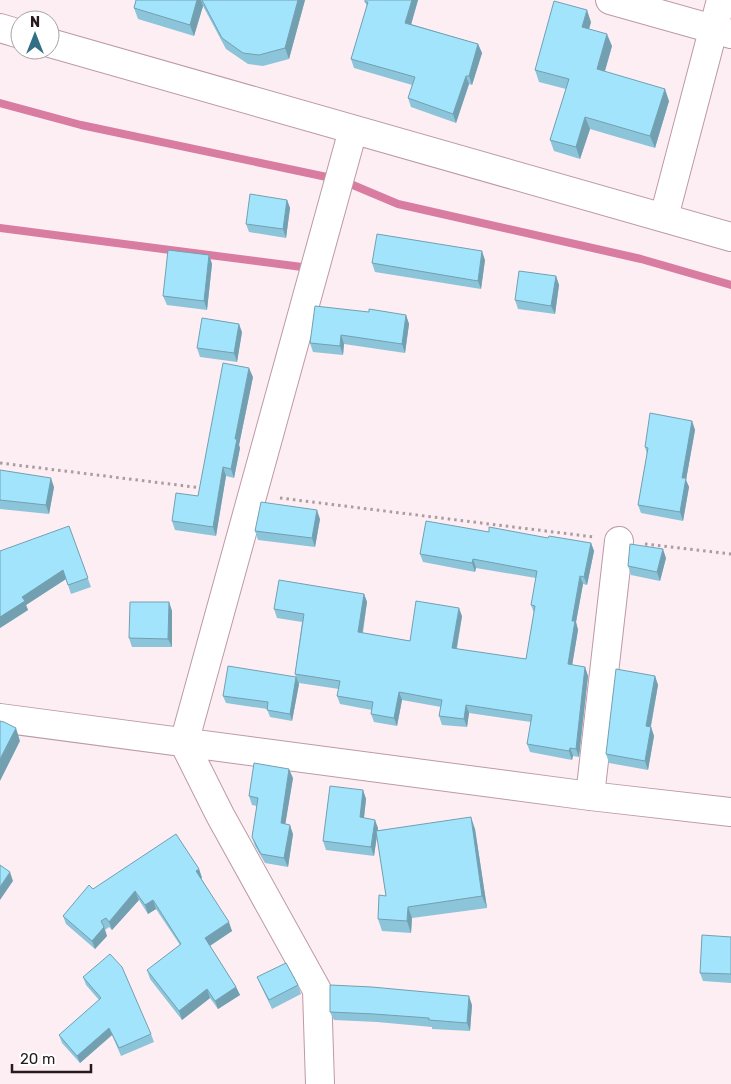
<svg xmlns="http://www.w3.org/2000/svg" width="731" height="1084" viewBox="0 0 731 1084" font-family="Rubik,sans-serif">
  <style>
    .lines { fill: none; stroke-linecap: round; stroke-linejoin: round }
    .stream { stroke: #d97ca1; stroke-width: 8 }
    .minor-casing { stroke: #bc9aa6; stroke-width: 30 }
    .path { stroke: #aa9ca1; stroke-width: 3; stroke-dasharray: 2.5 4; stroke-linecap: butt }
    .minor { stroke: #fff; stroke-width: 28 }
    .wall { fill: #8cc4da }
    .shaded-wall { fill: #72a0b1 }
    .building { fill: #a3e4fd; stroke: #72a0b1 }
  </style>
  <rect width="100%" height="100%" fill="#fdeef3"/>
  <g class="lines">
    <path class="stream" d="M0,103l81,22 260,55 57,24 243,55 90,26
      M0,228l302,39"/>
    <g class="minor-casing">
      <path id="minor" d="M610,0l121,34
        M0,28l20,6
        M50,43l681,194
        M664,217l57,-217
        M0,718l590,78 141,16
        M590,796l29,-255
        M320,1084l-3,-94 -97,-175 -36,-72 169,-613"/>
    </g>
    <path class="path" d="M0,463l202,25
      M280,498l314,39
      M645,544l86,10"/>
    <use href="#minor" class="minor"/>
  </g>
  <path class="wall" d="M136,0h169l-16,59 -26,7 -15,-2 -22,-15 -23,-43 -9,30 -56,-17 -4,-11z
    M418,0l-7,24 67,20 4,9 -10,32 -3,-1 -13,39 -45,-16 -3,-9 4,-13 -58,-17 -3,-9 16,-53 -2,-4z
    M591,22l-2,7 23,17 -7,25 64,30 -14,47 -65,-19 -10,30 -26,-8 -4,-11 16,-51 -27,-7 -4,-12z
    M287,200l3,8 -4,30 -37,-6 -3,-8z
    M209,255l3,9 -5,46 -40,-5 -4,-9z
    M485,260l-4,29 -106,-17 -3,-9z
    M556,276l3,9 -4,29 -37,-5 -3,-9z
    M369,312l37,3 3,9 -4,29 -61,-9 -1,11 -30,-3 -3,-9z
    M242,332l-5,30 -37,-5 -3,-9z
    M253,377l-14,68 1,3 -6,30 -8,-2 -10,60 -41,-6 -3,-9 26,-25z
    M692,421l3,9 -9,50 3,7 -6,34 -42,-8 -3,-8 9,-51 -2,-7z
    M0,470l54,17 -5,27 -49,-5z
    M320,519l-5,28 -57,-7 -3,-9z
    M69,526l22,61 -20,7 -5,-15 -40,26 2,5 -28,18z
    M489,532l102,11 3,8 -7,34 -4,-1 -7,38 2,8 -6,35 13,2 3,9 -9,81 -6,-1 -1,4 -42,-8 -3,-8 4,-22 -62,-9 -2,14 -25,-2 -3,-9 2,-9 -39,-7 -5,26 -23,-4 -3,-8 1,-4 -32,-6 -3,-8 2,-7 -40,-6v1l-7,37 -22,-4 -3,-8 -41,-6 -3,-7 73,-19 -1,-3 7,-52 -25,-4 -3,-9 90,-15 3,8 -4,31 47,8 52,-25 -5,33 69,10 8,-46 -3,-8 5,-27 -60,-10 -1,4 -52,-10 -3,-8z
    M666,558l-6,23 -29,-6 -3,-9z
    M169,602l3,9v36h-40l-3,-9z
    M655,676l3,9 -7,42 3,9 -6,34 -39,-7 -3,-9z
    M293,778l-8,46 8,10 -5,33 -23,-4 -10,-17 -3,-9 5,-31 -5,-1 -3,-9z
    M363,790l3,9 -2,19 14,10v2l97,-1 12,79 -75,10 -1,15 -29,-2 -4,-12 8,-23 -9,-60 -3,20 -48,-6 -3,-9z
    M199,869l3,9h-1l31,53 -22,15 26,41 4,8 -22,14 -8,-11 -28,22 -32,-41 -3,-9 33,-25 -24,-36 -8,5 -9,-14 -27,30 -3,-3 -4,3 2,6 -12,13 -29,-25 -3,-8 30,-27z
    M731,937v46l-28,-2 -3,-8z
    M83,977l68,57 3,8 -33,14 -9,-21 -32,28 -18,-20 -3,-8 40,-35 -13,-15z
    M257,977l41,8 3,9 -29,15 -11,-23z
    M472,1005l-2,26 -38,-2v-2l-55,-5 -43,-2 -4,-8z"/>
  <path class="shaded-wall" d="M197,0h4l2,6 -9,30 -4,-11z
    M298,0h7l-16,59 -4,-11z
    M412,0h6l-9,32 -4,-9z
    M587,10l4,12 -5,17 -4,-12z
    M607,34l5,12 -10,35 -5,-12z
    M478,44l4,9 -10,32 -3,-9z
    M466,76l3,8 -13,39 -3,-9z
    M665,89l4,12 -14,47 -5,-12z
    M585,117l5,12 -10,30 -4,-12z
    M287,200l3,8 -4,30 -3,-9z
    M482,251l3,9 -4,29 -3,-8z
    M209,255l3,9 -5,46 -3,-9z
    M556,276l3,9 -4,29 -4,-8z
    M406,315l3,9 -4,29 -3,-9z
    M239,324l3,8 -5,30 -3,-9z
    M341,335l3,9 -1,11 -3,-9z
    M249,368l4,9 -14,68 1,3 -6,30 -3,-9 4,-30z
    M692,421l3,9 -9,50 3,7 -6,34 -3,-9 2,-34z
    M223,467l3,9 -10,60 -3,-9z
    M51,478l3,9 -5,27 -3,-9z
    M317,510l3,9 -5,28 -3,-9z
    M591,543l3,8 -7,34 -3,-8z
    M663,549l3,9 -6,23 -3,-9z
    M473,559l3,9 -1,4 -3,-9z
    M63,570l3,9 -40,26 2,5 -28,18v-11l22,-20z
    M580,576l3,8 -7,38 2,8 -7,42 -3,-8 4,-43z
    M364,594l3,8 -6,39 -3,-9z
    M169,602l3,9v36l-4,-8z
    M459,608l3,8 -7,40 -3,-8z
    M585,667l3,9 -9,81 -3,-8z
    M655,676l3,9 -9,50 -3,-9z
    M296,677l3,7 -7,37 -2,-7z
    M399,692l3,8 -5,26 -3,-8z
    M466,705l3,8 -2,14 -3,-8z
    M651,727l3,9 -6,34 -3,-9z
    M16,728l4,13 -20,40v-22z
    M570,748l3,8 -1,4 -3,-9z
    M289,769l4,9 -9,54 -3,-9z
    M363,790l3,9 -3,27 -3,-9z
    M471,817l4,12 12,79 -5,-12z
    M375,820l3,8 -4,28 -3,-9z
    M290,825l3,9 -5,33 -4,-9z
    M199,869l3,9 -3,2 -3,-9z
    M10,872l3,9 -13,19v-13z
    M135,891l4,9 -27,30 -3,-8z
    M153,900l3,9 -8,5 -3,-9z
    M408,907l4,11 -1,15 -4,-12z
    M229,922l3,9 -24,16 -3,-9z
    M104,927l3,9 -12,13 -3,-8z
    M236,987l4,8 -22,14 -3,-8z
    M207,989l3,9 -28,22 -3,-9z
    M469,996l3,9 -2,26 -3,-8z
    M109,1028l3,7 -32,28 -3,-7z"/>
  <path class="building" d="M136,0h61l-7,25 -56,-17z
    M202,0h96l-13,48 -26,7 -16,-2 -21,-15z
    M365,0h47l-7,23 73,21 -9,32h-3l-13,38 -45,-16 7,-21 -64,-18 17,-57h-3z
    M554,1l33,9 -5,17 25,7 -10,35 68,20 -15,47 -65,-19 -9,30 -26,-7 19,-61 -34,-9z
    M250,194l37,6 -4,29 -37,-5z
    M377,234l105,17 -4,30 -106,-18z
    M168,250l41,5 -5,46 -41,-5z
    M519,271l37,5 -5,30 -36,-6z
    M315,306l54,6v-3l37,6 -4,29 -61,-9 -1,11 -30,-3z
    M202,318l37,6 -5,29 -37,-5z
    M223,363l26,5 -14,71h2l-6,30 -8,-2 -10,60 -41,-6 4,-28 22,3z
    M650,413l42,8 -10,57h4l-6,34 -42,-7 10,-57 -3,-1z
    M0,470l51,8 -5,27 -46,-5z
    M261,502l56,8 -5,28 -57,-7z
    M426,521l63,11v-5l59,11 1,-2 42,7 -7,34 -4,-1 -8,45h3l-7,43 17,3 -9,82 -6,-1 -1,3 -42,-7 5,-29 -66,-10 -2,14 -25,-3 3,-16 -43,-8 -5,26 -23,-4 2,-12 -36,-6 3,-15 -45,-7 9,-60 -30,-5 5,-29 85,14 -6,38 52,9 6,-40 43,7 -7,40 74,11 9,-53 -4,-1 6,-34 -64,-12 -1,4 -52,-9z
    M69,526l19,52 -20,7 -5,-15 -41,27 3,4 -25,16v-66z
    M630,544l33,5 -6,23 -29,-6z
    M130,602h39l-1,37 -39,-1z
    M228,666l68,11 -6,37 -23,-4 1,-8 -45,-6z
    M616,669l39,7 -9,50 5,1 -6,34 -39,-7z
    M0,721l4,1 12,6 -16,31z
    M254,763l35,6 -8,54 9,2 -6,33 -23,-4 -9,-17 6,-39 -9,-2z
    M330,786l33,4 -3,27 15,3 -4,27 -48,-6z
    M471,817l11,79 -74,11 -1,14 -29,-2 1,-24 7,1 -10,-65z
    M176,834l23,35 -3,2 33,51 -24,16 31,49 -21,14 -8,-12 -28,22 -32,-41 34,-26 -28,-44 -8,5 -10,-14 -26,31 -3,-4 -5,3 3,6 -12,14 -29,-25 26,-31 4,4z
    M0,865l10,7 -10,15z
    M702,935l29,2v37l-31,-1z
    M110,954l12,13 29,67 -32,14 -10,-20 -32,28 -18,-21 42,-37 -18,-21z
    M286,963l12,22 -29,15 -12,-23z
    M330,985l42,2 97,9 -2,27 -38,-3v-2l-55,-4 -44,-2z"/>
  <g transform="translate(35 35)"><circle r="24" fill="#ffffff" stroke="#a8a3a5"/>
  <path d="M0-4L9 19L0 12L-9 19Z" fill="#326f85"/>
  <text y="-8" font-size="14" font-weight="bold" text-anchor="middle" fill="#261a1e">N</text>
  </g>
  <path d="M12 1064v8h79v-8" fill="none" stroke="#261a1e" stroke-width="2.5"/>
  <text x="20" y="1064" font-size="15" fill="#261a1e" stroke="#ffffff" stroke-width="4" paint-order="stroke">20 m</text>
</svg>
